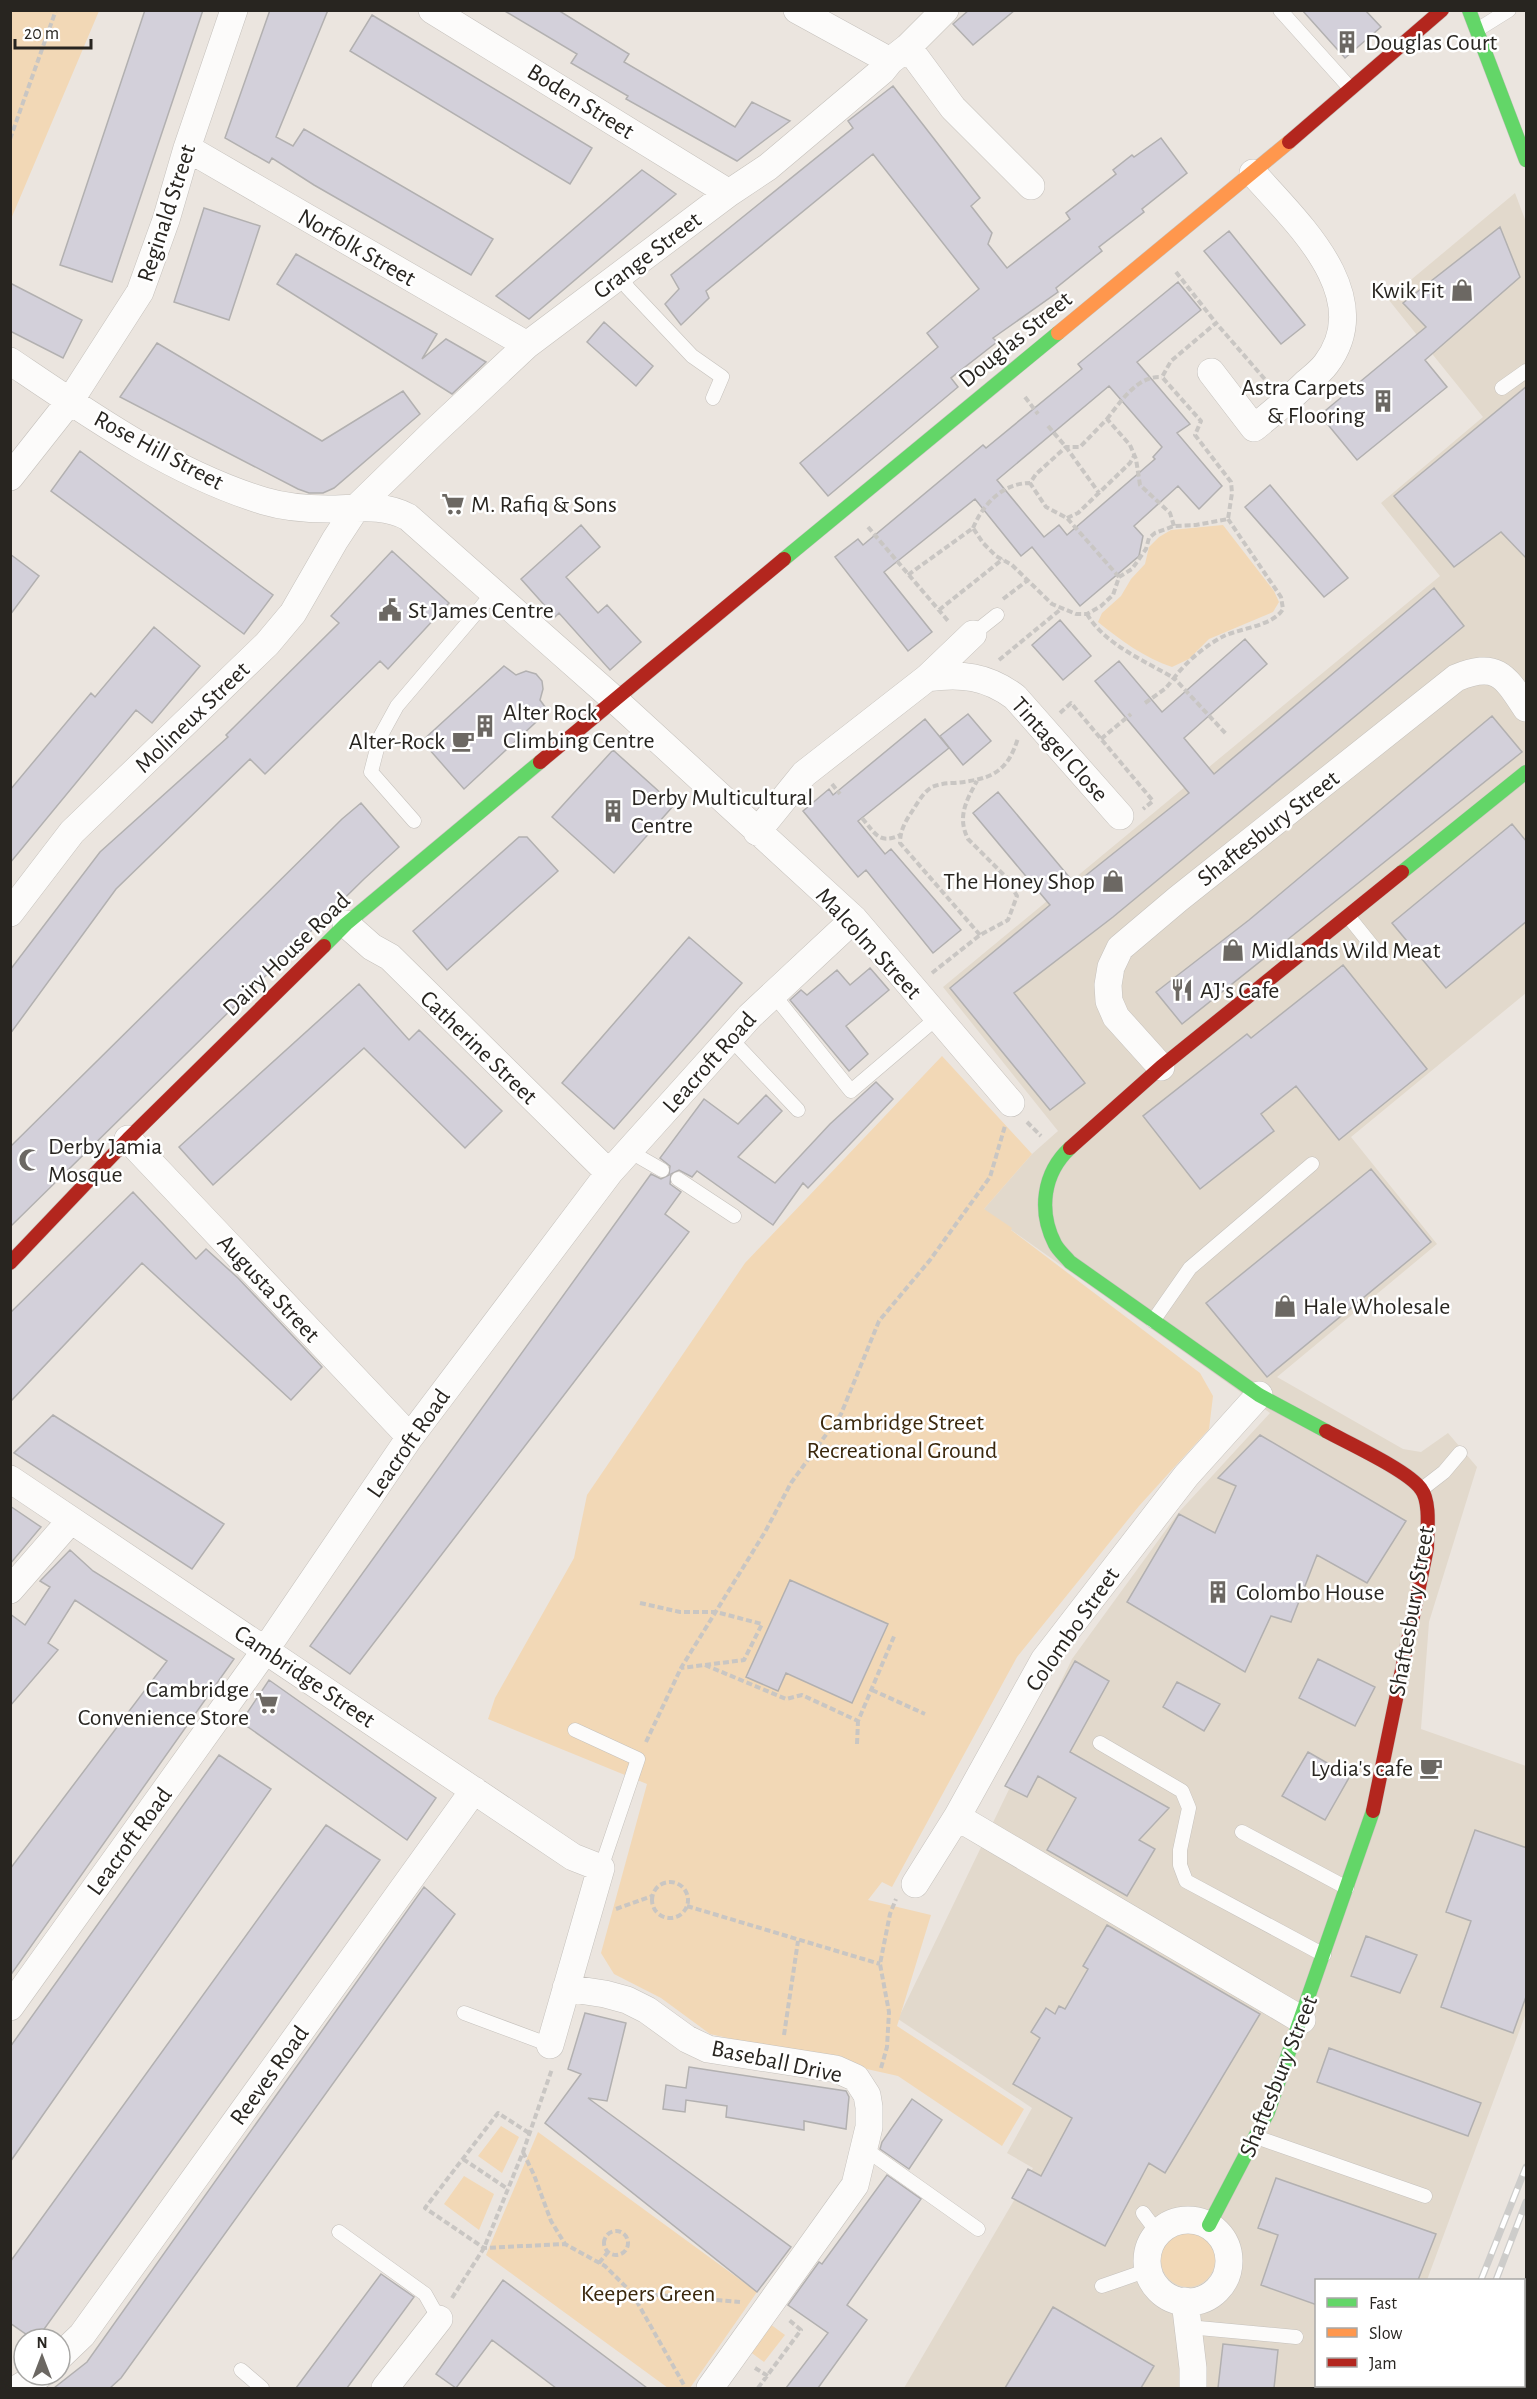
<svg xmlns="http://www.w3.org/2000/svg" width="1537" height="2399" viewBox="0 0 1537 2399" font-family="'Alegreya Sans',sans-serif">
  <style>
    .built { fill: #e2d9cc }
    .green { fill: #f2d8b6 }
    .building { fill: #d3d0da; stroke: #b2b0b0; stroke-width: 1.5; fill-rule: evenodd }
    .lines { fill: none; stroke-linecap: round; stroke-linejoin: round }
    .lane-casing { stroke: #c5c1bc; stroke-width: 15 }
    .street-casing { stroke: #c5c1bc; stroke-width: 28 }
    .fast-casing { stroke: #c5c1bc; stroke-width: 15 }
    .slow-casing { stroke: #c5c1bc; stroke-width: 15 }
    .jam-casing { stroke: #c5c1bc; stroke-width: 15 }
    .path { stroke: #c9c6c3; stroke-width: 4; stroke-dasharray: 6 3; stroke-linecap: butt }
    .lane { stroke: #fcfbfa; stroke-width: 14 }
    .street { stroke: #fcfbfa; stroke-width: 27 }
    .fast { stroke: #63d668; stroke-width: 14 }
    .slow { stroke: #ff974d; stroke-width: 14 }
    .jam { stroke: #b3261e; stroke-width: 14 }
    .rail-casing { stroke: #cdccca; stroke-width: 7 }
    .rail { stroke: #fff; stroke-width: 4.5; stroke-dasharray: 14; stroke-linecap: butt }
    .labels { text-anchor: middle; stroke-width: 5; stroke-linejoin: round; paint-order: stroke }
    .poi-label { font-size: 24px; fill: #282520; stroke: #fff; text-anchor: start }
    .street-label { font-size: 24px; fill: #282520; stroke: #fff }
    .park-label { font-size: 24px; fill: #3a270c; stroke: #fff }
  </style>
  <rect width="100%" height="100%" fill="#ebe5df"/>
  <path class="built" d="M1515,193l11,29v771l-175,144 86,107 -160,133 126,72 18,3 27,-19 29,34 -48,155 -8,107 105,37v247l-99,267h-111v106h67l-1,2h-478l129,-220 -26,-15 25,-45 -134,-89 174,-360 107,-147 91,-99 -287,-203 49,-56 26,-23 -115,-144 497,-411 -59,-73 102,-86 -95,-118z"/>
  <path class="green" d="M11,10l88,1 -88,208 -1,-208z
    M1223,525l51,66 5,11 -6,10 -64,27 -20,20 -17,8c-27,-9 -52,-27 -74,-45l4,-9 19,-17 10,-17 14,-15 4,-17 10,-10 12,-7z
    M942,1056l90,98 -48,55 28,19 -1,2 189,143 13,23 -4,33 -70,77 -122,151 -125,230 -10,-5 -14,18 63,15 -34,111 127,83 -22,37 -104,-70 -188,-42 -49,-36 -47,-24 -13,-21 46,-169 -159,-65 7,-21 79,-140 13,-63 158,-232z
    M501,2126l18,11 -17,36 -24,-17z
    M538,2132l219,160 -67,96h-22l-182,-133z
    M464,2176l30,18 -15,36 -35,-26z
    M1161 2260a27 27 0 1 1 54 0a27 27 0 1 1-54 0Z
    M770,2324l15,11 -21,27 -15,-11z"/>
  <path class="building" d="M145,10h58l-91,272 -52,-17z
    M270,10h58l-52,127 17,9 11,-17 189,110 -22,36 -157,-90 -42,-27 -3,5 -44,-25z
    M503,10h55l71,44 -5,8 111,65 17,-25 38,19 -53,40 -111,-62 2,-3 -57,-33 6,-9z
    M969,10h46l-42,35 -20,-21z
    M1302,10h63l16,17 -36,31z
    M372,15l220,133 -22,36 -220,-133z
    M893,86l87,112 -9,8 21,27 -4,11 19,24 63,-49 -4,-6 50,-39 -3,-4 19,-15 2,2 27,-19 26,35 -45,36 2,3 -45,35 3,4 -46,37 2,4 -65,46 4,4 -46,36 7,9 -130,109 -28,-33 138,-116 -11,-14 52,-44 -106,-135 -167,137 3,7 -28,27 -16,-21 14,-15 -8,-14 182,-147 -5,-7z
    M642,170l34,24 -147,125 -33,-23z
    M204,208l56,18 -31,94 -55,-18z
    M1500,227l20,50 -95,83 22,27 -90,73 -37,-45 106,-88 -23,-24z
    M1229,231l76,94 -24,19 -77,-93z
    M296,254l141,80 -15,25 24,-20 40,23 -34,32 -175,-110z
    M1178,282l23,28 -64,52 53,62 -13,9 45,53 -23,23 -21,-23 -44,40 9,10 -4,20 -59,50 -48,-59 -11,9 -46,-57 -91,73 48,60 -24,19 -73,-94 23,-18 5,6 120,-100 3,3 96,-79 -4,-5zM1109,386l53,61 -9,10 2,2 -88,76 -8,-10 -15,12 -47,-57z
    M10,283l72,37 -19,38 -53,-27z
    M604,322l49,44 -17,20 -49,-44z
    M157,343l165,98 81,-50 17,23 -86,74 -11,5h-14l-11,-4 -178,-92z
    M1527,386v173l-26,-27 -47,35 -60,-71z
    M80,451l193,144 -29,39 -193,-143z
    M1270,485l78,93 -24,19 -79,-90z
    M581,525l19,22 -34,30 32,36 9,-8 34,37 -31,28 -51,-57 -4,4 -34,-38z
    M392,551l57,52 -61,66 -8,-8 -115,113 -15,-15 -134,130 -106,145v-64l90,-118 128,-115 -2,-2 113,-112 -8,-7z
    M10,554l29,22 -29,39z
    M1434,588l30,38 -351,291 -99,76 71,90 -35,27 -100,-122 100,-83 -77,-92 25,-21 77,92 114,-91 -94,-112 24,-20 43,51 83,-73 22,25 -83,74 30,36z
    M1060,620l31,36 -28,24 -31,-35z
    M154,627l46,39 -48,57 -16,-13 -126,153v-73l81,-97 4,4z
    M504,666l12,9 10,-4 10,3 6,7 1,8 -3,11 8,11 -84,78 -42,-48z
    M968,714l23,27 -28,24 -23,-29z
    M1492,716l30,36 -340,272 -26,-32 93,-72z
    M925,719l24,29 -91,73 27,33 6,-5 70,81 -28,23 -67,-83 -8,7 -55,-66 26,-22 4,6z
    M613,750l61,55 -60,68 -62,-56z
    M361,803l38,44 -35,32 -354,348 1,-81 331,-327z
    M1512,824l15,18v79l-81,67 -54,-65z
    M519,837h8l31,34 -111,99 -34,-39z
    M689,937l53,46 -128,146 -52,-46z
    M1343,965l84,104 -88,71 -43,-54 -35,28 13,17 -74,58 -57,-73 104,-82 4,4z
    M870,968l19,22 -43,36 22,28 -19,17 -59,-71 11,-10 6,5 30,-25 13,15z
    M359,984l50,56 10,-10 83,81 -37,37 -101,-100 -151,137 -34,-38z
    M876,1082l17,17 -85,89 -5,-5 -30,42 -76,-54 -5,6 -13,-7 -8,4 -1,10 11,8 -16,22 24,18 -339,442 -40,-28 341,-472 10,5 8,-4 1,-9 -10,-8 44,-59 34,25 28,-29 16,16 -44,46 37,26 55,-59z
    M1371,1169l60,73 -164,135 -61,-74z
    M133,1192l63,67 10,-10 32,29 84,89 -31,33 -149,-137 -132,139v-89z
    M53,1415l171,109 -32,45 -178,-116z
    M1260,1435l146,86 -39,62 -50,-28 -26,67 -20,-6 -26,56 -118,-70 52,-88 36,19 21,-47 -18,-8z
    M10,1506l31,21 -31,37z
    M70,1550l23,21 141,88 -224,317v-107l157,-208 -92,-61 -27,43 10,7 -48,56v-92l15,11 25,-38 -10,-6z
    M790,1580l98,44 -36,79 -66,-30 -8,18 -32,-14z
    M1318,1659l57,28 -20,39 -56,-28z
    M1075,1661l34,20 -39,71 99,56 -30,32 16,9 -28,47 -80,-46 29,-52 -38,-22 -11,21 -22,-11z
    M269,1680l167,118 -29,42 -166,-118z
    M1177,1682l43,22 -16,27 -41,-24z
    M1308,1752l42,24 -25,44 -43,-24z
    M219,1755l52,34 -261,373v-115z
    M326,1825l54,35 -343,479h-4l-23,-16v-61z
    M1475,1830l52,18v146l-14,39 -72,-26 30,-86 -25,-9z
    M424,1887l31,27 -334,464 -11,10h-56l33,-26z
    M1107,1925l153,89 -95,159 -16,-10 -44,83 -93,-48 16,-29 13,7 31,-58 -59,-34 27,-46 -9,-6 15,-24 9,6 4,-8 6,3 23,-40 -5,-3z
    M1366,1936l51,19 -17,38 -49,-17z
    M585,2013l41,10 -19,78 -19,-3 203,149 -34,45 -212,-169 36,-49 -13,-5z
    M1329,2048l152,55 -13,33 -151,-54z
    M689,2067l157,24 3,6 -3,32 -42,-8v9l-78,-13 1,-11 -41,-6 -1,12 -22,-3 3,-24 20,3z
    M912,2099l30,21 -33,49 -29,-20 2,-7z
    M887,2175l34,24 -74,106 20,15 -49,68h-32l42,-55 -40,-28 31,-43 3,2z
    M1276,2178l160,56 -18,46h-101v25l-56,-20 17,-50 -20,-7z
    M381,2274l33,23 -67,91h-51z
    M503,2280l144,108h-91l-64,-48 -36,48 -20,-14z
    M1053,2307l101,59 -13,22h-136z
    M1223,2344l55,6 -4,38h-56z"/>
  <g class="lines">
    <g class="lane-casing">
      <path id="lane" d="M1280,10l70,78
        M1477,30l32,-20
        M620,275l8,13 64,68 30,21 -9,21
        M1502,388l24,-17
        M973,634l24,-19
        M414,821l-43,-49 9,-35 17,-31 96,-113
        M1348,916l29,36
        M773,994l78,97 87,-74
        M730,1038l68,72
        M629,1151l33,19
        M678,1179l56,37
        M1153,1321l37,-53 122,-104
        M1422,1489l22,-17 16,-19
        M575,1730l63,29 -37,109
        M1100,1743l82,48 7,17 -9,42v15l6,16 138,74
        M1242,1832l105,56
        M464,2013l86,32
        M1256,2137l169,59
        M865,2149l113,80
        M1143,2213l15,20
        M339,2232l86,62 14,25
        M1102,2286l46,-16
        M1188,2327l108,10
        M241,2370l21,18"/>
    </g>
    <g class="street-casing">
      <path id="street" d="M432,10l297,183
        M797,10l93,51
        M908,47l45,61 78,78
        M187,148l340,197
        M10,361c80,54 162,112 254,140 20,6 43,8 64,8 27,0 54,-6 80,8l207,183 239,219 157,184
        M1211,372l43,56c18,-15 36,-29 52,-45 7,-6 15,-12 20,-19 52,-69 -31,-143 -73,-191
        M10,477l60,-76 70,-109 26,-72 21,-72 47,-138
        M927,678c34,-5 60,-2 88,19l105,119
        M757,832l47,-58 123,-96 46,-44
        M10,913l62,-81 195,-188 26,-31 42,-73 21,-32 78,-76 93,-87 202,-152 39,-26 114,-96 8,-10 18,-14 37,-37
        M346,924l26,23 18,10 219,216
        M1161,1067l-45,-50 -7,-16 -1,-16 3,-18 9,-19 58,-49 278,-221c41,-17 49,-2 70,30
        M128,1139l282,298
        M10,1479l563,378 28,11 -51,177
        M10,1590l61,-70
        M957,1817l345,203
        M915,1884l42,-67 87,-157 142,-184 73,-81
        M566,1988l39,6 22,6 20,10 40,29 21,10 128,20 20,9 11,17 2,12v20l-14,58 -145,203
        M10,2007l247,-345 153,-225 199,-264 141,-157 104,-97
        M1147 2261a41 41 0 1 1 82 0a41 41 0 1 1-82 0Z
        M1185,2301l8,67v20
        M60,2356l22,-21 392,-545
        M18,2388l22,-13
        M385,2388l54,-69"/>
    </g>
    <g class="fast-casing">
      <path id="fast" d="M1469,10l57,150
        M784,559l274,-226
        M1402,872l124,-100
        M324,946l22,-22 194,-162
        M1070,1148c-27,25 -32,63 -15,96 3,6 10,12 15,18l189,133 67,36
        M1209,2225l59,-113 105,-301"/>
    </g>
    <g class="slow-casing">
      <path id="slow" d="M1058,333l231,-191"/>
    </g>
    <g class="jam-casing">
      <path id="jam" d="M1289,142l153,-132
        M540,762l244,-203
        M1070,1148l91,-81 241,-195
        M10,1263l118,-124 196,-193
        M1326,1431c22,12 83,40 95,58 10,13 6,43 6,59l-54,263"/>
    </g>
    <path class="path" d="M10,139l46,-129
      M1176,272l40,51
      M1025,397l13,17
      M1107,419c14,-18 31,-44 55,-42
      M1048,426l18,21 33,46
      M1067,518l11,-5 52,-50 4,-7
      M868,527l81,95
      M973,528c10,-24 30,-45 57,-45
      M908,575l65,-47 10,15 13,13 16,9 40,39 24,10h11l14,-8 12,-11 6,-18 13,-8 14,-20 3,-11 6,-5 19,-7 22,-1 32,-6 4,-26 -1,-11 -36,-47 6,-14 -39,-44 9,-16 45,-38 53,61
      M1119,577l-52,-59 -21,-11 -16,-24 6,-9 30,-27h14l27,-28 23,26 6,14 4,26 30,28 4,13
      M1003,599l25,-19
      M939,610l64,-51
      M1087,614c17,30 58,47 87,64 12,-16 32,-33 50,-42 17,-8 49,-10 59,-27l-2,-12 -53,-78
      M999,660l62,-51
      M1145,703l21,-15 8,-10 53,57
      M1060,713l11,-10 82,98 -10,8
      M1101,739l30,-25
      M832,784l8,10
      M862,818c13,15 17,27 38,17
      M980,935l-80,-92c0,-12 5,-21 11,-30 6,-9 12,-21 21,-26 7,-3 15,-4 23,-4 35,-4 52,-9 63,-45
      M932,973l48,-38 28,-15 9,-24 -11,-19 -38,-38c-11,-22 -2,-38 9,-58
      M1027,1122l14,14
      M640,1603l40,9h36l46,12 -18,36 -63,8
      M705,1665l81,34 16,-4 56,26 37,-87
      M872,1690l53,24
      M646,1742l35,-74 84,-136 26,-49 50,-69 38,-93 51,-61 60,-83 15,-51
      M857,1744l1,-23
      M652 1900a18 18 0 1 1 36 0a18 18 0 1 1-36 0Z
      M687,1906l193,58
      M616,1909l36,-13
      M784,2035l14,-94
      M881,2068l6,-21 2,-35 -9,-48 10,-50 6,-15
      M529,2133l-31,-20 -73,95 59,40 81,-4
      M523,2152l11,23 17,46 14,23 40,22 27,27 108,9
      M463,2159l45,30
      M604 2243a12 12 0 1 1 24 0a12 12 0 1 1-24 0Z
      M599,2263l9,-11
      M632,2293l52,92
      M452,2298l32,-50 39,-96 29,-83
      M755,2368l13,8
      M758,2388l43,-58 -12,-10"/>
    <use href="#lane" class="lane"/>
    <use href="#street" class="street"/>
    <use href="#fast" class="fast"/>
    <use href="#slow" class="slow"/>
    <use href="#jam" class="jam"/>
    <g class="rail-casing">
      <path id="rail" d="M1481,2280l45,-113
        M1496,2280l30,-78
        M1524,2288l2,-7
        M1437,2388l1,-2
        M1453,2388l2,-2
        M1481,2388l2,-2"/>
    </g>
    <use href="#rail" class="rail"/>
  </g>
  <defs>
    <g id="building-bare" transform="scale(1.8)"><path d="M-4-6H4V6H1V3H-1V6H-4ZM-2.5-4.3h1.7v1.8h-1.7ZM.8-4.3h1.7v1.8H.8ZM-2.5-1h1.7V.8h-1.7ZM.8-1h1.7V.8H.8Z" fill="#6c6863" stroke="#fff" stroke-width="2.5" paint-order="stroke"/></g>
    <g id="shop-bare" transform="scale(1.8)"><path d="M-5-2.5h2.3a2.7 3.5 0 0 1 5.4 0H5L5.5 6h-11ZM-1.5-2.5h3a1.5 2.3 0 0 0-3 0Z" fill="#6c6863" stroke="#fff" stroke-width="2.5" paint-order="stroke"/></g>
    <g id="supermarket-bare" transform="scale(1.8)"><path d="M-6-5.5h2.5l.6 2H6L4.5 2H-2.5L-4.4-4H-6ZM-1.5 3.2a1.3 1.3 0 1 0 .1 0ZM3 3.2a1.3 1.3 0 1 0 .1 0Z" fill="#6c6863" stroke="#fff" stroke-width="2.5" paint-order="stroke"/></g>
    <g id="civic-bare" transform="scale(1.8)"><path d="M-.6-6.5H3V-4.5H.6V-3L4-1V1h2V6H-6V1h2V-1L-.6-3ZM-1.2 2.5V6h2.4V2.5Z" fill="#6c6863" stroke="#fff" stroke-width="2.5" paint-order="stroke"/></g>
    <g id="cafe-bare" transform="scale(1.8)"><path d="M-5.5-4.5H6V0H3Q3 3.5 0 3.5H-2.5Q-5.5 3.5-5.5 0ZM3-3.2v2h1.7v-2ZM-6 4.5H4V6H-6Z" fill="#6c6863" stroke="#fff" stroke-width="2.5" paint-order="stroke"/></g>
    <g id="restaurant-bare" transform="scale(1.8)"><path d="M-5-6h1v4h1v-4h1v4h1v-4h1v5L-1.5 .5V6h-2V.5L-5-1ZM5-6V6H3V1.5H1.5Q1.5-4 5-6Z" fill="#6c6863" stroke="#fff" stroke-width="2.5" paint-order="stroke"/></g>
    <g id="mosque-bare" transform="scale(1.8)"><path d="M3.5-4.9A6 6 0 1 0 3.5 4.9A5 5 0 1 1 3.5-4.9Z" fill="#6c6863" stroke="#fff" stroke-width="2.5" paint-order="stroke"/></g>
  </defs>
  <g fill-rule="evenodd">
    <use href="#building-bare" x="1347" y="42"/>
    <use href="#shop-bare" x="1462" y="290"/>
    <use href="#building-bare" x="1383" y="401"/>
    <use href="#supermarket-bare" x="453" y="504"/>
    <use href="#civic-bare" x="390" y="610"/>
    <use href="#building-bare" x="485" y="726"/>
    <use href="#cafe-bare" x="463" y="741"/>
    <use href="#building-bare" x="613" y="811"/>
    <use href="#shop-bare" x="1113" y="881"/>
    <use href="#shop-bare" x="1233" y="950"/>
    <use href="#restaurant-bare" x="1182" y="990"/>
    <use href="#mosque-bare" x="30" y="1160"/>
    <use href="#shop-bare" x="1285" y="1306"/>
    <use href="#building-bare" x="1218" y="1592"/>
    <use href="#supermarket-bare" x="267" y="1703"/>
    <use href="#cafe-bare" x="1431" y="1768"/>
  </g>
  <g class="labels">
    <g class="poi-label">
      <text x="1365" y="50">Douglas Court</text>
      <text x="1444" y="298" text-anchor="end">Kwik Fit</text>
      <text x="1365" y="395" text-anchor="end">Astra Carpets<tspan x="1365" dy="28">&amp; Flooring</tspan></text>
      <text x="471" y="512">M. Rafiq &amp; Sons</text>
      <text x="408" y="618">St James Centre</text>
      <text x="503" y="720">Alter Rock<tspan x="503" dy="28">Climbing Centre</tspan></text>
      <text x="445" y="749" text-anchor="end">Alter-Rock</text>
      <text x="631" y="805">Derby Multicultural<tspan x="631" dy="28">Centre</tspan></text>
      <text x="1095" y="889" text-anchor="end">The Honey Shop</text>
      <text x="1251" y="958">Midlands Wild Meat</text>
      <text x="1200" y="998">AJ's Cafe</text>
      <text x="48" y="1154">Derby Jamia<tspan x="48" dy="28">Mosque</tspan></text>
      <text x="1303" y="1314">Hale Wholesale</text>
      <text x="1236" y="1600">Colombo House</text>
      <text x="249" y="1697" text-anchor="end">Cambridge<tspan x="249" dy="28">Convenience Store</tspan></text>
      <text x="1413" y="1776" text-anchor="end">Lydia's cafe</text>
    </g>
    <g class="street-label">
      <text transform="translate(581 101) rotate(32)" y="8">Boden Street</text>
      <text transform="translate(166 213) rotate(-72)" y="8">Reginald Street</text>
      <text transform="translate(357 247) rotate(30)" y="8">Norfolk Street</text>
      <text transform="translate(647 255) rotate(-37)" y="8">Grange Street</text>
      <text transform="translate(1015 339) rotate(-39)" y="8">Douglas Street</text>
      <text transform="translate(159 450) rotate(28)" y="8">Rose Hill Street</text>
      <text transform="translate(192 717) rotate(-44)" y="8">Molineux Street</text>
      <text transform="translate(1060 749) rotate(48)" y="8">Tintagel Close</text>
      <text transform="translate(1268 828) rotate(-38)" y="8">Shaftesbury Street</text>
      <text transform="translate(869 943) rotate(47)" y="8">Malcolm Street</text>
      <text transform="translate(286 954) rotate(-44)" y="8">Dairy House Road</text>
      <text transform="translate(479 1047) rotate(44)" y="8">Catherine Street</text>
      <text transform="translate(709 1062) rotate(-48)" y="8">Leacroft Road</text>
      <text transform="translate(269 1288) rotate(47)" y="8">Augusta Street</text>
      <text transform="translate(408 1443) rotate(-55)" y="8">Leacroft Road</text>
      <text transform="translate(1411 1611) rotate(-80)" y="8">Shaftesbury Street</text>
      <text transform="translate(1072 1629) rotate(-55)" y="8">Colombo Street</text>
      <text transform="translate(305 1676) rotate(34)" y="8">Cambridge Street</text>
      <text transform="translate(129 1841) rotate(-54)" y="8">Leacroft Road</text>
      <text transform="translate(777 2061) rotate(12)" y="8">Baseball Drive</text>
      <text transform="translate(269 2075) rotate(-54)" y="8">Reeves Road</text>
      <text transform="translate(1278 2076) rotate(-68)" y="8">Shaftesbury Street</text>
    </g>
    <g class="park-label">
      <text x="902" y="1430">Cambridge Street<tspan x="902" dy="28">Recreational Ground</tspan></text>
      <text x="648" y="2301">Keepers Green</text>
    </g>
  </g>
  <rect width="1537" height="2399" fill="none" stroke="#282520" stroke-width="24"/>
  <rect x="1315" y="2279" width="210" height="108" fill="#ffffff" stroke="#a9a8a6" stroke-width="1.5"/>
  <rect x="1327" y="2298" width="30" height="9" fill="#63d668" stroke="#a9a8a6" stroke-width="1.5"/>
  <text x="1369" y="2309" font-size="18" fill="#282520">Fast</text>
  <rect x="1327" y="2328" width="30" height="9" fill="#ff974d" stroke="#a9a8a6" stroke-width="1.5"/>
  <text x="1369" y="2339" font-size="18" fill="#282520">Slow</text>
  <rect x="1327" y="2358" width="30" height="9" fill="#b3261e" stroke="#a9a8a6" stroke-width="1.5"/>
  <text x="1369" y="2369" font-size="18" fill="#282520">Jam</text>
  <g transform="translate(42 2357)"><circle r="28" fill="#ffffff" stroke="#a9a8a6" stroke-width="1.5"/>
  <path d="M0-4.5L10 22L0 15L-10 22Z" fill="#6c6863"/>
  <text y="-9" font-size="16" font-weight="bold" text-anchor="middle" fill="#282520">N</text>
  </g>
  <path d="M15 39v9h76v-9" fill="none" stroke="#282520" stroke-width="3"/>
  <text x="24" y="39" font-size="18" fill="#282520" stroke="#ffffff" stroke-width="4.5" paint-order="stroke">20 m</text>
</svg>
